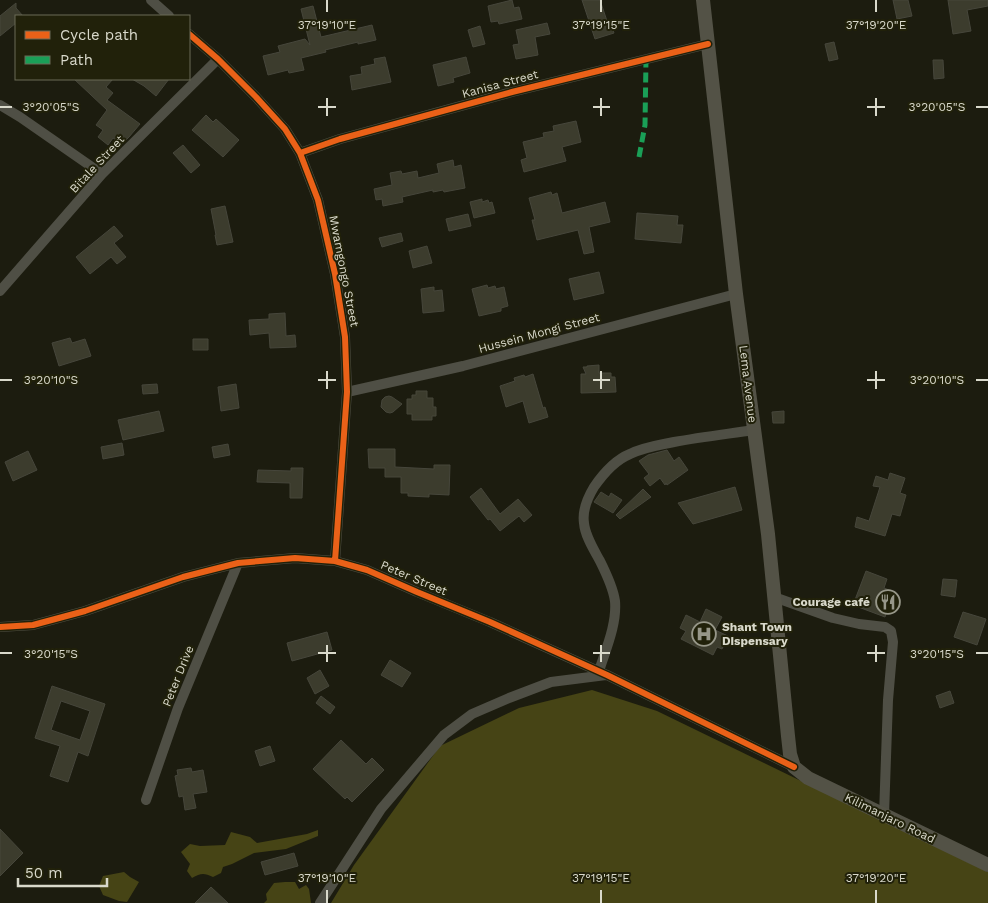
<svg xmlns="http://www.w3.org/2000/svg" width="988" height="903" viewBox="0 0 988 903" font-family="'Work Sans',sans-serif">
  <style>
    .green { fill: #464415 }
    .building { fill: #3c3c2d; stroke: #46463b; fill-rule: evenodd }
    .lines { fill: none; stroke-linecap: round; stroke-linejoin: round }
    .street { stroke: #4f4f45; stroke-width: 10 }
    .secondary { stroke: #535246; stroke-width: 14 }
    .quiet { stroke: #1a9f57; stroke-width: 5; stroke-dasharray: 10 5; stroke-linecap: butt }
    .cycleway-casing { stroke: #21210a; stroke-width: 9 }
    .cycleway { stroke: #ea6118; stroke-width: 6 }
    .ticks { fill: none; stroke: #d9d9cb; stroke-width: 2 }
    .labels { text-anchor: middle; stroke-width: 4; stroke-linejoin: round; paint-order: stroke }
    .street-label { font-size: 12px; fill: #d9d9cb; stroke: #21210a }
    .poi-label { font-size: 12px; font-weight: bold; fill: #d9d9cb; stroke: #21210a; text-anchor: end }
    .ticks-label { font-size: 12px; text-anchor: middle; fill: #d9d9cb; stroke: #21210a; stroke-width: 4; stroke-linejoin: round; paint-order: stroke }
  </style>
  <rect width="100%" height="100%" fill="#1c1c0f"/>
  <path class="green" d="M592,690l65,21 331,161v31h-657l23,-38 86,-119 79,-38z
    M318,830v6l-32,13 -32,4 -22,11 -9,3 -2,6 -8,4c-9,-4 -12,-4 -21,1l-5,-7 3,-7 -9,-12 9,-8 10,2 25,-1 6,-13 19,5 7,6 50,-9z
    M124,872l6,5 9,5 -12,20 -8,-1 -16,-6 -4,-9 4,-10z
    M285,882h10l4,7 7,-4 3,4 2,14h-47l3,-3 -1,-6 8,-11z"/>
  <path class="building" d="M512,0l2,8 5,-1 3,12 -23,5 -1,-3 -7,1 -3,-16z
    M582,0h18l7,21 2,-1 5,13 -19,6z
    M893,0h15l4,16 -15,3z
    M948,0h40v6l-21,4 4,21 -18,3z
    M16,3v5l7,8h-7v7l-16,13v-20z
    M313,6l8,31 51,-12 4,15 -18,4v-2l-33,8 1,2 -25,6 3,12 -15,3 -1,-3 -20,5 -5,-19 17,-4 -2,-6 27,-7 5,6 -9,-36z
    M547,23l3,11 -15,3 3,18 -22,4 -3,-14 6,-1 -3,-14z
    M480,26l5,18 -12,3 -5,-17z
    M834,42l4,17 -9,2 -4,-17z
    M385,57l6,25 -39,8 -2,-14 12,-2 -1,-7 14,-3 -1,-5z
    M466,57l4,16 -17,5 1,4 -16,4 -5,-21z
    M933,60h10l1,18 -10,1z
    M74,79h39l-7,8 7,6 -6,7 33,24 -11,13 -7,7 -9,-6 -5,7 -10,-8 5,-7 -7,-5 11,-15z
    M132,79h37l-13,17 -12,-10z
    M206,115l7,7 3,-3 23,21 -16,17 -31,-27z
    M576,121l5,21 -19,5 4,14 -42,11 -3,-12 6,-2 -4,-16 21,-5 -1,-4 11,-2 -1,-5z
    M183,145l17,20 -9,8 -18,-20z
    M453,160l1,7 7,-2 4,23 -21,4 -1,-2 -10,2v-2l-31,7 1,5 -20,4 -1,-7 -6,1 -2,-11 18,-4 -2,-12 11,-2 1,3 15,-3 1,7 21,-5 -2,-9z
    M551,192l1,3 5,-2 5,20 43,-11 5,20 -21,5 5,25 -10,2 -6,-24 -41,10 -5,-20h3l-6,-22z
    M482,199v3l6,-2 1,3 3,-1 3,11 -21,5 -4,-16z
    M225,206l8,36 -16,3 -2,-10h1l-5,-26z
    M637,213l41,3 -1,9h6l-2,18 -46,-4z
    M468,214l3,12 -22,5 -3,-12z
    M114,226l9,10 -9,7 12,14 -9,7 -6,-7 -21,17 -14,-17z
    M401,233l2,8 -21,6 -3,-9z
    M427,246l5,17 -19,5 -4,-17z
    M599,272l5,21 -30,7 -5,-21z
    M487,285l1,3 7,-2 1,3 8,-2 4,19 -7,2v3l-22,5 -7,-27z
    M434,287v4l8,-1 2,21 -21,2 -2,-24z
    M285,313l1,23 9,-1 1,12 -26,1 -1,-15 -19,2 -1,-15 20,-1v-5z
    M70,338l2,5 13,-4 6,17 -32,10 -7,-23z
    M193,339h15v11h-15z
    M599,365v8h12v4h4l1,15 -35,1v-19h5l-3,-7h4v-1z
    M533,374l10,34 2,-1 3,10 -19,6 -6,-22 -17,6 -6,-21 15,-5 -1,-3 10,-3 1,2z
    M157,384l1,9 -15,1 -1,-9z
    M236,384l3,24 -18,3 -3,-24z
    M416,391h11v7h6v9h3v9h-4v4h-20v-6h-5v-15h5v-4h4z
    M389,396l3,1 10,7 -9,8 -3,1 -4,-1 -5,-5 1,-7 3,-3z
    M159,411l5,20 -41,9 -5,-20z
    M784,411v12h-11l-1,-11z
    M122,443l2,12 -21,4 -2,-12z
    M228,444l2,11 -16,3 -2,-11z
    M368,449h27v18l39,2v-4h16l-1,30 -20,-1v3l-21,-1v-3h-7v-16h-16v-9h-16z
    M667,450l7,11 5,-4 9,13 -21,15 -1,-2 -1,2 -5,-7 -10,8 -6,-8 5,-4 -10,-13 9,-6z
    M28,451l9,19 -24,11 -8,-19z
    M291,468h12l-1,30h-12v-15l-33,-1 1,-12 33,1z
    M890,473l15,5 -5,15 6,2 -6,21 -8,-2 -7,22 -30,-9 2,-10 12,4 11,-34 -7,-1 3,-10 12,4z
    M735,487l7,23 -49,14 -15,-21z
    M481,488l19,26 18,-15 14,16 -8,7 -5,-6 -19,15 -10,-12 -2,1 -18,-23z
    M643,489l8,8 -31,22 -4,-4z
    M601,492l8,5 2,-4 11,7 -9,13 -19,-11z
    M866,571l21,8 -3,9 10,4 -9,25 -32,-12z
    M943,579l14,1 -2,17 -14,-2z
    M706,609l16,8 -7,13 13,6 -6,13 -5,-2 -4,8 -32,-16 5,-8 -6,-3 6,-13 14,7z
    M963,612l23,7 -9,26 -23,-8z
    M327,632l5,18 -40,11 -5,-18z
    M390,660l21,13 -9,14 -21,-12z
    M320,670l9,16 -14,8 -8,-16z
    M52,686l53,18 -17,52 -10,-4 -10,30 -18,-6 10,-30 -25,-8zM61,701l29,10 -10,29 -29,-10z
    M950,691l4,12 -14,5 -4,-12z
    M321,696l14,11 -5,7 -14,-11z
    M341,740l25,24 6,-6 12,12 -32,32 -5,-5 -2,2 -32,-30z
    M270,746l5,15 -15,5 -5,-15z
    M191,768l1,4 11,-2 4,22 -14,2 3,14 -11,2 -2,-14 -4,1 -4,-21 3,-1 -1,-5z
    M0,829l23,24 -23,23z
    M294,853l4,13 -33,9 -4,-13z
    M211,887l17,16h-33z"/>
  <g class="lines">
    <path class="street" d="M151,0l18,16
      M189,34l29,25 38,38 29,32 15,24 18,47 17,74 10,63 2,55 -12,169
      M0,105l20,12 82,57
      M300,153l40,-14 172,-47 196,-48
      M0,291l102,-117 116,-115
      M347,392l116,-26 273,-72
      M774,597l59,21 26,6 26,3 6,4 2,11 -5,58 -4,115
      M0,627l33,-2 52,-14 98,-34 55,-14 57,-5 40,3 32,9 50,22 73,30 117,53 187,92
      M599,671c7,-22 18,-47 16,-70 -2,-14 -9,-28 -15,-40 -6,-11 -15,-25 -16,-38 -2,-13 4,-26 10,-36 9,-13 21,-27 36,-33 14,-7 30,-9 44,-12 27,-5 53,-8 80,-12
      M146,800l32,-92 60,-145
      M320,903l61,-94 63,-74 28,-21 37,-16 42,-16 55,-7"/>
    <path class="secondary" d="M703,0l33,294 32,240 20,202 2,18 4,13 14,11 180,87"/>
    <path class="quiet" d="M639,157l6,-32 1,-66"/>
    <g class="cycleway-casing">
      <path id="cycleway" d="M189,34l29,25 38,38 29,32 15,24 18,47 17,74 10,63 2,55 -12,169
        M300,153l40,-14 172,-47 196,-48
        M0,627l33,-2 52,-14 98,-34 55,-14 57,-5 40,3 32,9 50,22 73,30 117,53 187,92"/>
    </g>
    <use href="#cycleway" class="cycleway"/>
  </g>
  <path class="ticks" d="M327,0v12M601,0v12M876,0v12M327,98v18M601,98v18M876,98v18M0,107h12M318,107h18M593,107h17M867,107h18M976,107h12M327,371v18M601,371v18M876,371v18M0,380h12M318,380h18M593,380h17M867,380h18M976,380h12M327,645v17M601,645v17M876,645v17M0,653h12M318,653h18M593,653h17M867,653h18M976,653h12M327,890v13M601,890v13M876,890v13"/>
  <defs>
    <g id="restaurant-ring" transform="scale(1.25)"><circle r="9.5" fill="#21210a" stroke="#979789" stroke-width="1.5"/><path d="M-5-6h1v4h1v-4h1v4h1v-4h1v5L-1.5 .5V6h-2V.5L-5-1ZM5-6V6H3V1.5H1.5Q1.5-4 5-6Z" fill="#979789"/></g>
    <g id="hospital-ring" transform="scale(1.25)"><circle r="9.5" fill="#21210a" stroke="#979789" stroke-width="1.5"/><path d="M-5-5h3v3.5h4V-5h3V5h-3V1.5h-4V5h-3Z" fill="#979789"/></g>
  </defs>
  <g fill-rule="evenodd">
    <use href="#restaurant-ring" x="888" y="602"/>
    <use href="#hospital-ring" x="704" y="634"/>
  </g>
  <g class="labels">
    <g class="street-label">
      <text transform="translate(500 84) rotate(-15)" y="4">Kanisa Street</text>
      <text transform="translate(97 164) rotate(-47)" y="4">Bitale Street</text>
      <text transform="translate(344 271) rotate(79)" y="4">Mwamgongo Street</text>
      <text transform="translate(539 333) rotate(-15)" y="4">Hussein Mongi Street</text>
      <text transform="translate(748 384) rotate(83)" y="4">Lema Avenue</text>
      <text transform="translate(414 578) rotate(23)" y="4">Peter Street</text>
      <text transform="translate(178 676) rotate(-68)" y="4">Peter Drive</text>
      <text transform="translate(890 818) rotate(26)" y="4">Kilimanjaro Road</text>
    </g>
    <g class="poi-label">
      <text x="870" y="606">Courage café</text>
      <text x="722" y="631" text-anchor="start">Shant Town<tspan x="722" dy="14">Dispensary</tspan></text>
    </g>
  </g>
  <g class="ticks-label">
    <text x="327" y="29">37°19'10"E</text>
    <text x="601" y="29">37°19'15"E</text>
    <text x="876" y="29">37°19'20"E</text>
    <text x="51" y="111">3°20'05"S</text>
    <text x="937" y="111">3°20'05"S</text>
    <text x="51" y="384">3°20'10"S</text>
    <text x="937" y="384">3°20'10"S</text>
    <text x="51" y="658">3°20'15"S</text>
    <text x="937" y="658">3°20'15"S</text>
    <text x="327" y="882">37°19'10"E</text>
    <text x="601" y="882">37°19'15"E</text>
    <text x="876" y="882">37°19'20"E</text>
  </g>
  <rect x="15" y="15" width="175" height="65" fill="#21210a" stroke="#6b6b57"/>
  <rect x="25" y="31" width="25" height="8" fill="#ea6118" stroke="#6b6b57"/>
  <text x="60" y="40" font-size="15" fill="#d9d9cb">Cycle path</text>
  <rect x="25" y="56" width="25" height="8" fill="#1a9f57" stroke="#6b6b57"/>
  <text x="60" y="65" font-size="15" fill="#d9d9cb">Path</text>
  <path d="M18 878v8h89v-8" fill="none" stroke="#d9d9cb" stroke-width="2.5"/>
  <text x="25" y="878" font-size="15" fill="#d9d9cb" stroke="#21210a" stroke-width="4" paint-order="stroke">50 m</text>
</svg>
